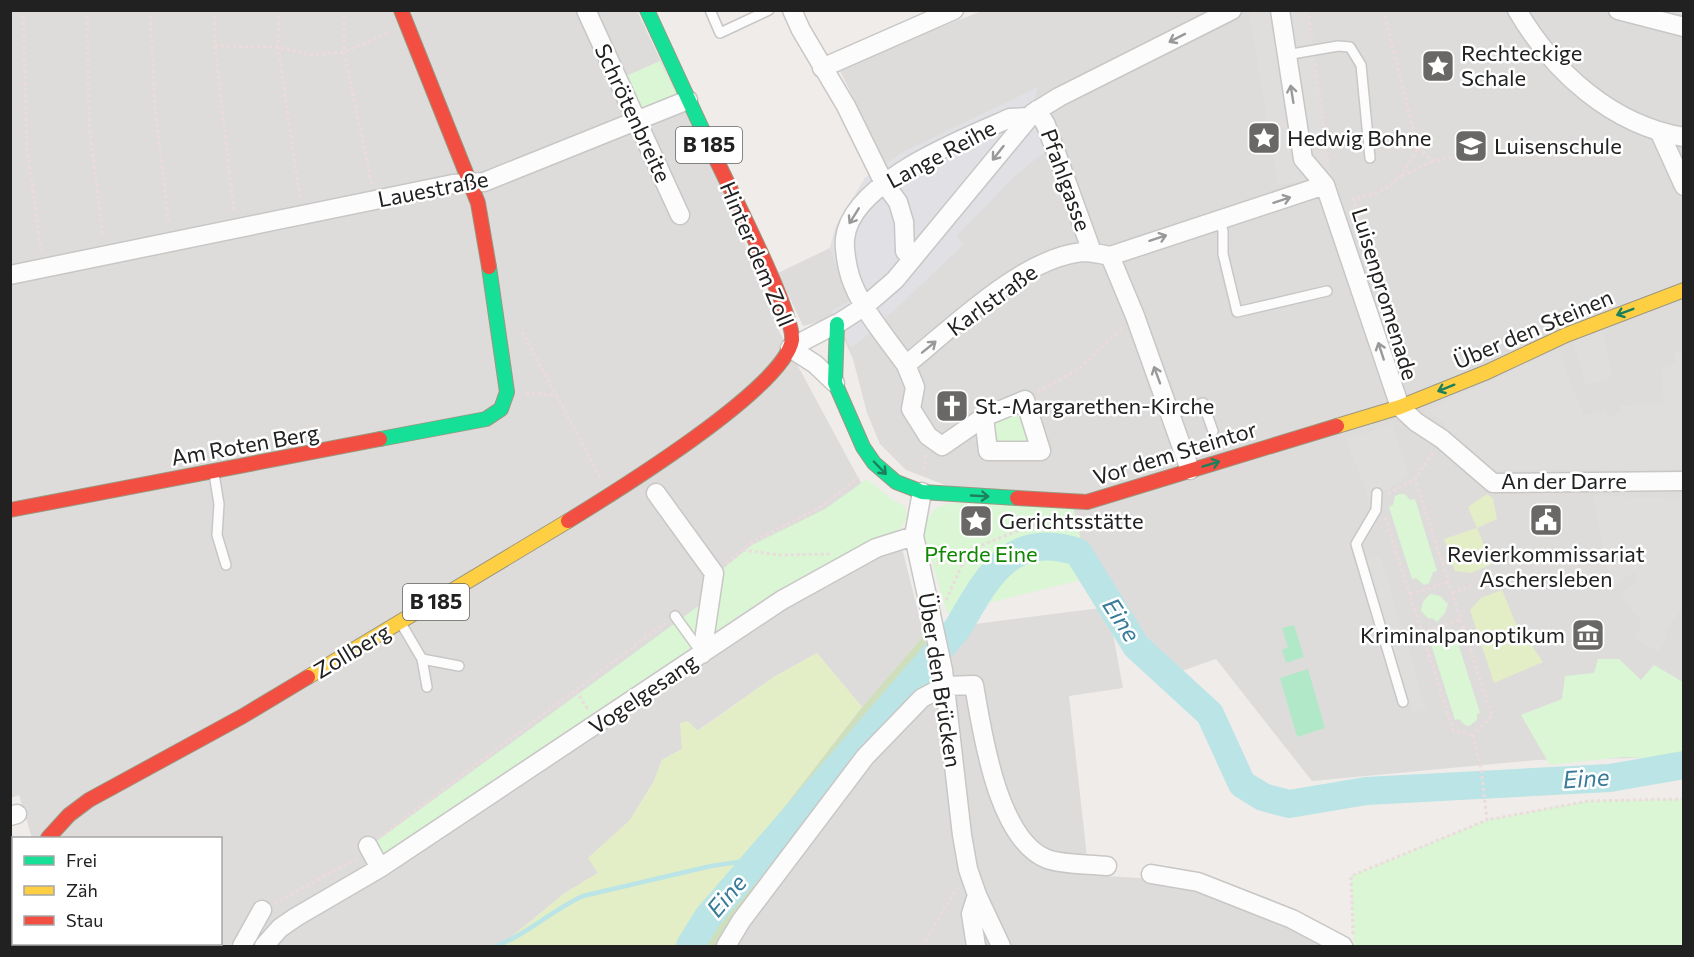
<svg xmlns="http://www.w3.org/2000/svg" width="1694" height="957" viewBox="0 0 1694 957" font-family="Commissioner,sans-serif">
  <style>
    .residential { fill: #dedcdb }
    .grass { fill: #e3eec6 }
    .forest { fill: #cfdfbd }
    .park { fill: #daf6d4 }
    .pitch { fill: #b1e9c8 }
    .parking { fill: #dfdedd }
    .plaza { fill: #e0e0e5 }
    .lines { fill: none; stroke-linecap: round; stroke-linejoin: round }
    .stream { stroke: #bae4e5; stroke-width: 4.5 }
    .river { stroke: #bae4e5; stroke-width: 28 }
    .lane-casing { stroke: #c8c7c6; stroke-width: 12 }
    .street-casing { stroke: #c8c7c6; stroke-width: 21 }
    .fast-casing { stroke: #9b9880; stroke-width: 16 }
    .slow-casing { stroke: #9b9880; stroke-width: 16 }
    .jam-casing { stroke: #9b9880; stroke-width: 16 }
    .path { stroke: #ecdadc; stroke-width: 3; stroke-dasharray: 3 3; stroke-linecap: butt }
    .lane { stroke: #fdfcfc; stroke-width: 9 }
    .street { stroke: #fdfcfc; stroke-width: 18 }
    .fast { stroke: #16e098; stroke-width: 14 }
    .slow { stroke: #ffcf43; stroke-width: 14 }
    .jam { stroke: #f24e42; stroke-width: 14 }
    .oneway { stroke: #9a9999 }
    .oneway2 { stroke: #1c805c }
    .labels { text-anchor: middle; stroke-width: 5; stroke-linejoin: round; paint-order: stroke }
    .shield { fill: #fff; stroke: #646464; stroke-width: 1.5 }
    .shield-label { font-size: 21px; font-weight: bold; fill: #212121 }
    .poi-label { font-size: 22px; fill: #212121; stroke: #fff; text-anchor: start }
    .street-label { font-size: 22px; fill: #212121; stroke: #fff }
    .park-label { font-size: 22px; fill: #108703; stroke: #fff }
    .water-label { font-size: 24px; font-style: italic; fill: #397b99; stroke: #fff }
  </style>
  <rect width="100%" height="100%" fill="#efecea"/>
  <path class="residential" d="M11,11h626l91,190 51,130 81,150 43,71 21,83 -62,72 -45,-54 -43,24 -77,54 -15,18 -20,11 -8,21 -24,39 -41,38 9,15 -33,20 -65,53h-489l-1,-20 3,-5 1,23h206v-106h-188l-13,-43 -8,3z
    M982,11h701v746l-147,3 -224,21 -96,-122 -37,13 -90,-94 -16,-72 -120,-18 -47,-18 -26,-26 -13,-31 -14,-54 -19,-41 -31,8 -25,-53 52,-25 6,-22 29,-48 21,-14 -48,-97z
    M1108,607l15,81 -54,8 20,179 84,5 133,51 27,15h-615l40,-66 98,-125 77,-83 34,-47z"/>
  <path class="grass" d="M1487,494l6,5 4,20 -20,9 15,36 -21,9 -16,-2 -11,-32 33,-11 -9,-21z
    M1502,590l13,32 28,40 -49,21 -24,-73 11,-12z
    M817,653l45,54 -169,218 -13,21h-180l65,-53 33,-20 -10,-15 42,-38 24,-39 8,-21 20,-11 -2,-26 8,-2 10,10 76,-54z"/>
  <path class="forest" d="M924,635l9,37 -77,83 -98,125 -40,66h-38l13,-21 169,-218z"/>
  <path class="park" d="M660,61l18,36 -37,17 -17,-37z
    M1022,407l11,39 -42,1 -2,-28z
    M867,479l27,22 11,5 2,11 -6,11 -125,63 -394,263 -8,-11 341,-249 4,-22 33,-27 73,-36z
    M1400,494h5l5,6 5,-1 22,72 -4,1 -4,11 -5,2 -8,-7 -4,1 -23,-72 4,-2 2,-9z
    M951,503l122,3 16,72 -142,35 -25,-86 14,-19z
    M1430,594l10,2 8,8 -3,9 -8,9 -5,-4 -3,1 -8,-8 2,-9z
    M1441,632l15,5 24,76 -3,1v6l-8,6 -4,-1 -6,-6 -4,1 -24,-76 4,-1v-5z
    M1598,659h21l22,21 13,-15 29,17v78l-61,-3 -72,8 -29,-50 41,-16 3,-23 29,-3z
    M1683,799v147h-329l-3,-70 136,-56 101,-19z"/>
  <path class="pitch" d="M1294,625l10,32 -18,6 -4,-13 6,-3 -6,-19z
    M1308,669l17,59 -28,9 -17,-59z"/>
  <path class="parking" d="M1255,10l53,1 20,150 5,18 -55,5 -29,-171z
    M1603,330l9,47 -26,8 -13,-44z
    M1558,349l25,66 23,-5 2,7 13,-5 -1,-6 44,-3 -3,-34 15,-4 -2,-13 9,-1v118l-191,1 -42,-35 -8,-15 -14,-10z
    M1392,425l17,51 -40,22 -23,-59z
    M1593,495l90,5v107l-18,25 3,3 -10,17 -23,-13 7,-16 -21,-30 17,-12 -3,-9 -24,15z
    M1380,556l46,153 -14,4 -46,-153z"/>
  <path class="plaza" d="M1038,87l-9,30 17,34 -28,22 -62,63 7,9 -93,88 -19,15 -19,-37 17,-10 -19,-53 6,-22 29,-48 36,-25z"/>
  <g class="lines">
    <path class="stream" d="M496,946c32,-12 56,-36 87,-50l128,-30 48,-7"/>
    <path class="river" d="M690,946l18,-29 249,-288c30,-51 52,-99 121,-77l58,94 74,68 32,70 21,13 26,7 77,-13 244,-13 74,-13"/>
    <g class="lane-casing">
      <path id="lane" d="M710,10l10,23 49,-23
        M1286,55l52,-9 12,1 11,18 9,93
        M1219,218l4,13v23l14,58 90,-21
        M1172,414l31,-11 10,28
        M214,474l5,30 -2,31 9,30
        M1377,493l-1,17 -20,34 47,158
        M675,616l26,36
        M402,625l20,34 37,7
        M422,659l5,28"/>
    </g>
    <g class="street-casing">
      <path id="street" d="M586,10l94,205
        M792,10l9,20 45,76 38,77 14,19 6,20 1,29 7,9
        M1280,10l23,149 22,26 75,222 16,15 26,17 51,44 191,-2
        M1517,10c36,62 95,115 167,127
        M1618,10l66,17
        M822,68l132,-58
        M1037,110l9,15 46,127
        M1028,117l-18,1c-45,20 -160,64 -165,121 -1,10 2,27 5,37 10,32 37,62 56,89 46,-37 117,-108 177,-113 9,0 18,2 27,4l215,-71
        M1660,133l24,53
        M1110,256l25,60 55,154
        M10,275l443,-91 31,-2 204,-82
        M837,324l28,-18 30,-26 138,-167 26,-16 173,-87
        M906,365l9,22 -4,22 17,27 14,10 42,-29 41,-17 16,51h-53l-4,-34
        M835,383l-20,-19 -25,-16 46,-24
        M922,492l-8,44 29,134 19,165 6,34 9,26 -6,19 5,32
        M656,493l58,80 -12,81
        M10,816l7,-2
        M368,846l12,22
        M1151,874l47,8 94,37 51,27
        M977,895l24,51
        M242,946l20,-36
        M264,946l16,-18 16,-11 84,-49 402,-268 94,-52 38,-12
        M726,946l15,-25 124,-164 57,-59 23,-12 29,-1c8,46 23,154 73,174 17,6 41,5 60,7"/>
    </g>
    <g class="fast-casing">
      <path id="fast" d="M647,10l69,149
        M837,324l-2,59 28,64 11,16 22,19 26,10 95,6
        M380,439l106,-20 15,-10 6,-17 -18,-125
        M10,899l4,-5"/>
    </g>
    <g class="slow-casing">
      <path id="slow" d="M1337,426l63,-19 87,-35 79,-37 118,-45
        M308,677l260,-156"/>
    </g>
    <g class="jam-casing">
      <path id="jam" d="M401,10l77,193 11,64
        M1017,498l70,4 250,-76
        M10,510l370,-71
        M568,521c44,-27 217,-133 224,-181 3,-24 -62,-151 -76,-181
        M48,838l21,-23 20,-15 154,-84 65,-39"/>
    </g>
    <path class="path" d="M23,10l4,138 14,103
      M87,10l2,112 14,116
      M150,10l5,99 14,116
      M215,10v36l19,166
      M279,10l-1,37 22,151
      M344,10v42l28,132
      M1308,10l4,28
      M1383,10l35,138c-18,32 -27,44 -65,51l59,182
      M215,46l63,1 33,8 33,-3 44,-19
      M1315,63l14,100
      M1418,148l15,13 18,-3
      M1402,176l31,-15
      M522,332l78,145
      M1038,392l39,-22 46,-42
      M526,393l28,2
      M1433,453l-18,26 77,237 -19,19
      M924,470l2,-17
      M1388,494l27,-15
      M1385,517l68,213 20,5
      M743,550l36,5 52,-1
      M727,563l26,-21 66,-34 40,-31
      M937,563l105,-42
      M1452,593l19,-7
      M1410,594l38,-12
      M946,600l22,-48
      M1422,632l38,-12
      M576,691l13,20
      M1473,735l8,33 6,52 101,-19 96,-2
      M380,837l285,-214
      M275,903l81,-44
      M1353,934l-2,-58 136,-56
      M922,946l34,-57"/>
    <use href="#lane" class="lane"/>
    <use href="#street" class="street"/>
    <use href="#fast" class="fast"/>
    <use href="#slow" class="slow"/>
    <use href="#jam" class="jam"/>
  </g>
  <defs><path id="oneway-shaft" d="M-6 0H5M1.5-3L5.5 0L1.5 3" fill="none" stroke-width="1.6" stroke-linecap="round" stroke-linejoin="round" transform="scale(1.5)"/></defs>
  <g class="oneway">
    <use href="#oneway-shaft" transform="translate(1177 38) rotate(153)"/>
    <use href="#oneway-shaft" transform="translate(1292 94) rotate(-99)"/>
    <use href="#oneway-shaft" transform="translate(998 153) rotate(128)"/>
    <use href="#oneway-shaft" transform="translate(1282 200) rotate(-18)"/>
    <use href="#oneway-shaft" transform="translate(854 216) rotate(122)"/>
    <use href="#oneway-shaft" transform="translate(1158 238) rotate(-18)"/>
    <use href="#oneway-shaft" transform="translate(929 347) rotate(-39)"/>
    <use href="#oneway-shaft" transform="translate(1381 351) rotate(-108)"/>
    <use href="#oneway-shaft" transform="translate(1157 375) rotate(-110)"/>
  </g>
  <g class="oneway2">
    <use href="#oneway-shaft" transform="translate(1625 312) rotate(159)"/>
    <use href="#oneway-shaft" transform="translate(1446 388) rotate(158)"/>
    <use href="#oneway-shaft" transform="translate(1211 464) rotate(-17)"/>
    <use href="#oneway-shaft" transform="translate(880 468) rotate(46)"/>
    <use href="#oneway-shaft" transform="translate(980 496) rotate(3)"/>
  </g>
  <defs>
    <g id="sight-square" transform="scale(1.725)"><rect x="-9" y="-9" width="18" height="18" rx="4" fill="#696867" stroke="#fff"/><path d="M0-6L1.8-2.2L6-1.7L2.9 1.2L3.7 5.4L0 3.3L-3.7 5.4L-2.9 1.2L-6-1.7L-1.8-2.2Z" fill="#fff"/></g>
    <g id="school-square" transform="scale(1.725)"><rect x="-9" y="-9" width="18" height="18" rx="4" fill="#696867" stroke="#fff"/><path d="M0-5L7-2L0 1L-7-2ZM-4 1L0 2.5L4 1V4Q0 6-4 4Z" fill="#fff"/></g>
    <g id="church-square" transform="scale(1.725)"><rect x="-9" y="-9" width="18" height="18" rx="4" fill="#696867" stroke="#fff"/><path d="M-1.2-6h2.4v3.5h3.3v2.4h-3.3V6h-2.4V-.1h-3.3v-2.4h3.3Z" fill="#fff"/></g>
    <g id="civic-square" transform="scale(1.725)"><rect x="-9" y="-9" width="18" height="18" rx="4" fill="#696867" stroke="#fff"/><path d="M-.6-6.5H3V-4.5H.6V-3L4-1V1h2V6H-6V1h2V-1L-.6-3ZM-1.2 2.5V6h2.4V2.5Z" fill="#fff"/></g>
    <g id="museum-square" transform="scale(1.725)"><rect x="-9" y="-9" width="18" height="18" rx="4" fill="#696867" stroke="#fff"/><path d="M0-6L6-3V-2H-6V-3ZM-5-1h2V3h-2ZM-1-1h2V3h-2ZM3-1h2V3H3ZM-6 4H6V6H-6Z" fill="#fff"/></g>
  </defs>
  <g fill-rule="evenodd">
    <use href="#sight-square" x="1438" y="66"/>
    <use href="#sight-square" x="1264" y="138"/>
    <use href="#school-square" x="1471" y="146"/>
    <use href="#church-square" x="952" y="406"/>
    <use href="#civic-square" x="1546" y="520"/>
    <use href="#sight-square" x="976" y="521"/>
    <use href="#museum-square" x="1588" y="635"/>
  </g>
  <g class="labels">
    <g class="shield">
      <rect x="676" y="127" width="66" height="36" rx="4.5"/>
      <rect x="403" y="584" width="66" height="36" rx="4.5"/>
    </g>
    <g class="shield-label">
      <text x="709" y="152">B 185</text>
      <text x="436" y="609">B 185</text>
    </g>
    <g class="poi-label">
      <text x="1461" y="61">Rechteckige<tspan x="1461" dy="25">Schale</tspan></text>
      <text x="1287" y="146">Hedwig Bohne</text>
      <text x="1494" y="154">Luisenschule</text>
      <text x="975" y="414">St.-Margarethen-Kirche</text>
      <text x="999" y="529">Gerichtsstätte</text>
      <text x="1546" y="562" text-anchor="middle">Revierkommissariat<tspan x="1546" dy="25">Aschersleben</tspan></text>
      <text x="1565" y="643" text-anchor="end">Kriminalpanoptikum</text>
    </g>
    <g class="street-label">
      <text transform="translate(633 113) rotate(65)" y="8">Schrötenbreite</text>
      <text transform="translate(941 154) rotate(-28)" y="8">Lange Reihe</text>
      <text transform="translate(1066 180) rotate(70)" y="8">Pfahlgasse</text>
      <text transform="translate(433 189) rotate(-11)" y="8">Lauestraße</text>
      <text transform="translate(757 254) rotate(67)" y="8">Hinter dem Zoll</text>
      <text transform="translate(1385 294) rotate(73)" y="8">Luisenpromenade</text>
      <text transform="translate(992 300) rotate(-36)" y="8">Karlstraße</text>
      <text transform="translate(1533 329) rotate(-23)" y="8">Über den Steinen</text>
      <text transform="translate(245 445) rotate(-10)" y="8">Am Roten Berg</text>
      <text transform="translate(1175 453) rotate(-17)" y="8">Vor dem Steintor</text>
      <text x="1564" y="489">An der Darre</text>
      <text transform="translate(352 651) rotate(-31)" y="8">Zollberg</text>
      <text transform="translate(940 680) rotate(81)" y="8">Über den Brücken</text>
      <text transform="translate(643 694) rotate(-34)" y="8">Vogelgesang</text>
    </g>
    <g class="park-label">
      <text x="981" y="562">Pferde Eine</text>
    </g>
    <g class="water-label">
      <text transform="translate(1121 620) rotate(57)" y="8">Eine</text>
      <text transform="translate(1586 779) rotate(-4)" y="8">Eine</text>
      <text transform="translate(727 896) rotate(-50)" y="8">Eine</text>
    </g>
  </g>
  <rect width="1694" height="957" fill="none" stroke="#212121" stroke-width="24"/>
  <rect x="12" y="837" width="210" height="108" fill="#ffffff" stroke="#a6a6a6" stroke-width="1.5"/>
  <rect x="24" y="856" width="30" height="9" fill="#16e098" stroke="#a6a6a6" stroke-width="1.5"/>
  <text x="66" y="867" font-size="18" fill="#212121">Frei</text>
  <rect x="24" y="886" width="30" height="9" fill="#ffcf43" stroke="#a6a6a6" stroke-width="1.5"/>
  <text x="66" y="897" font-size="18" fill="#212121">Zäh</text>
  <rect x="24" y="916" width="30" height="9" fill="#f24e42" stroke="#a6a6a6" stroke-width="1.5"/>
  <text x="66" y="927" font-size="18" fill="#212121">Stau</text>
</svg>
